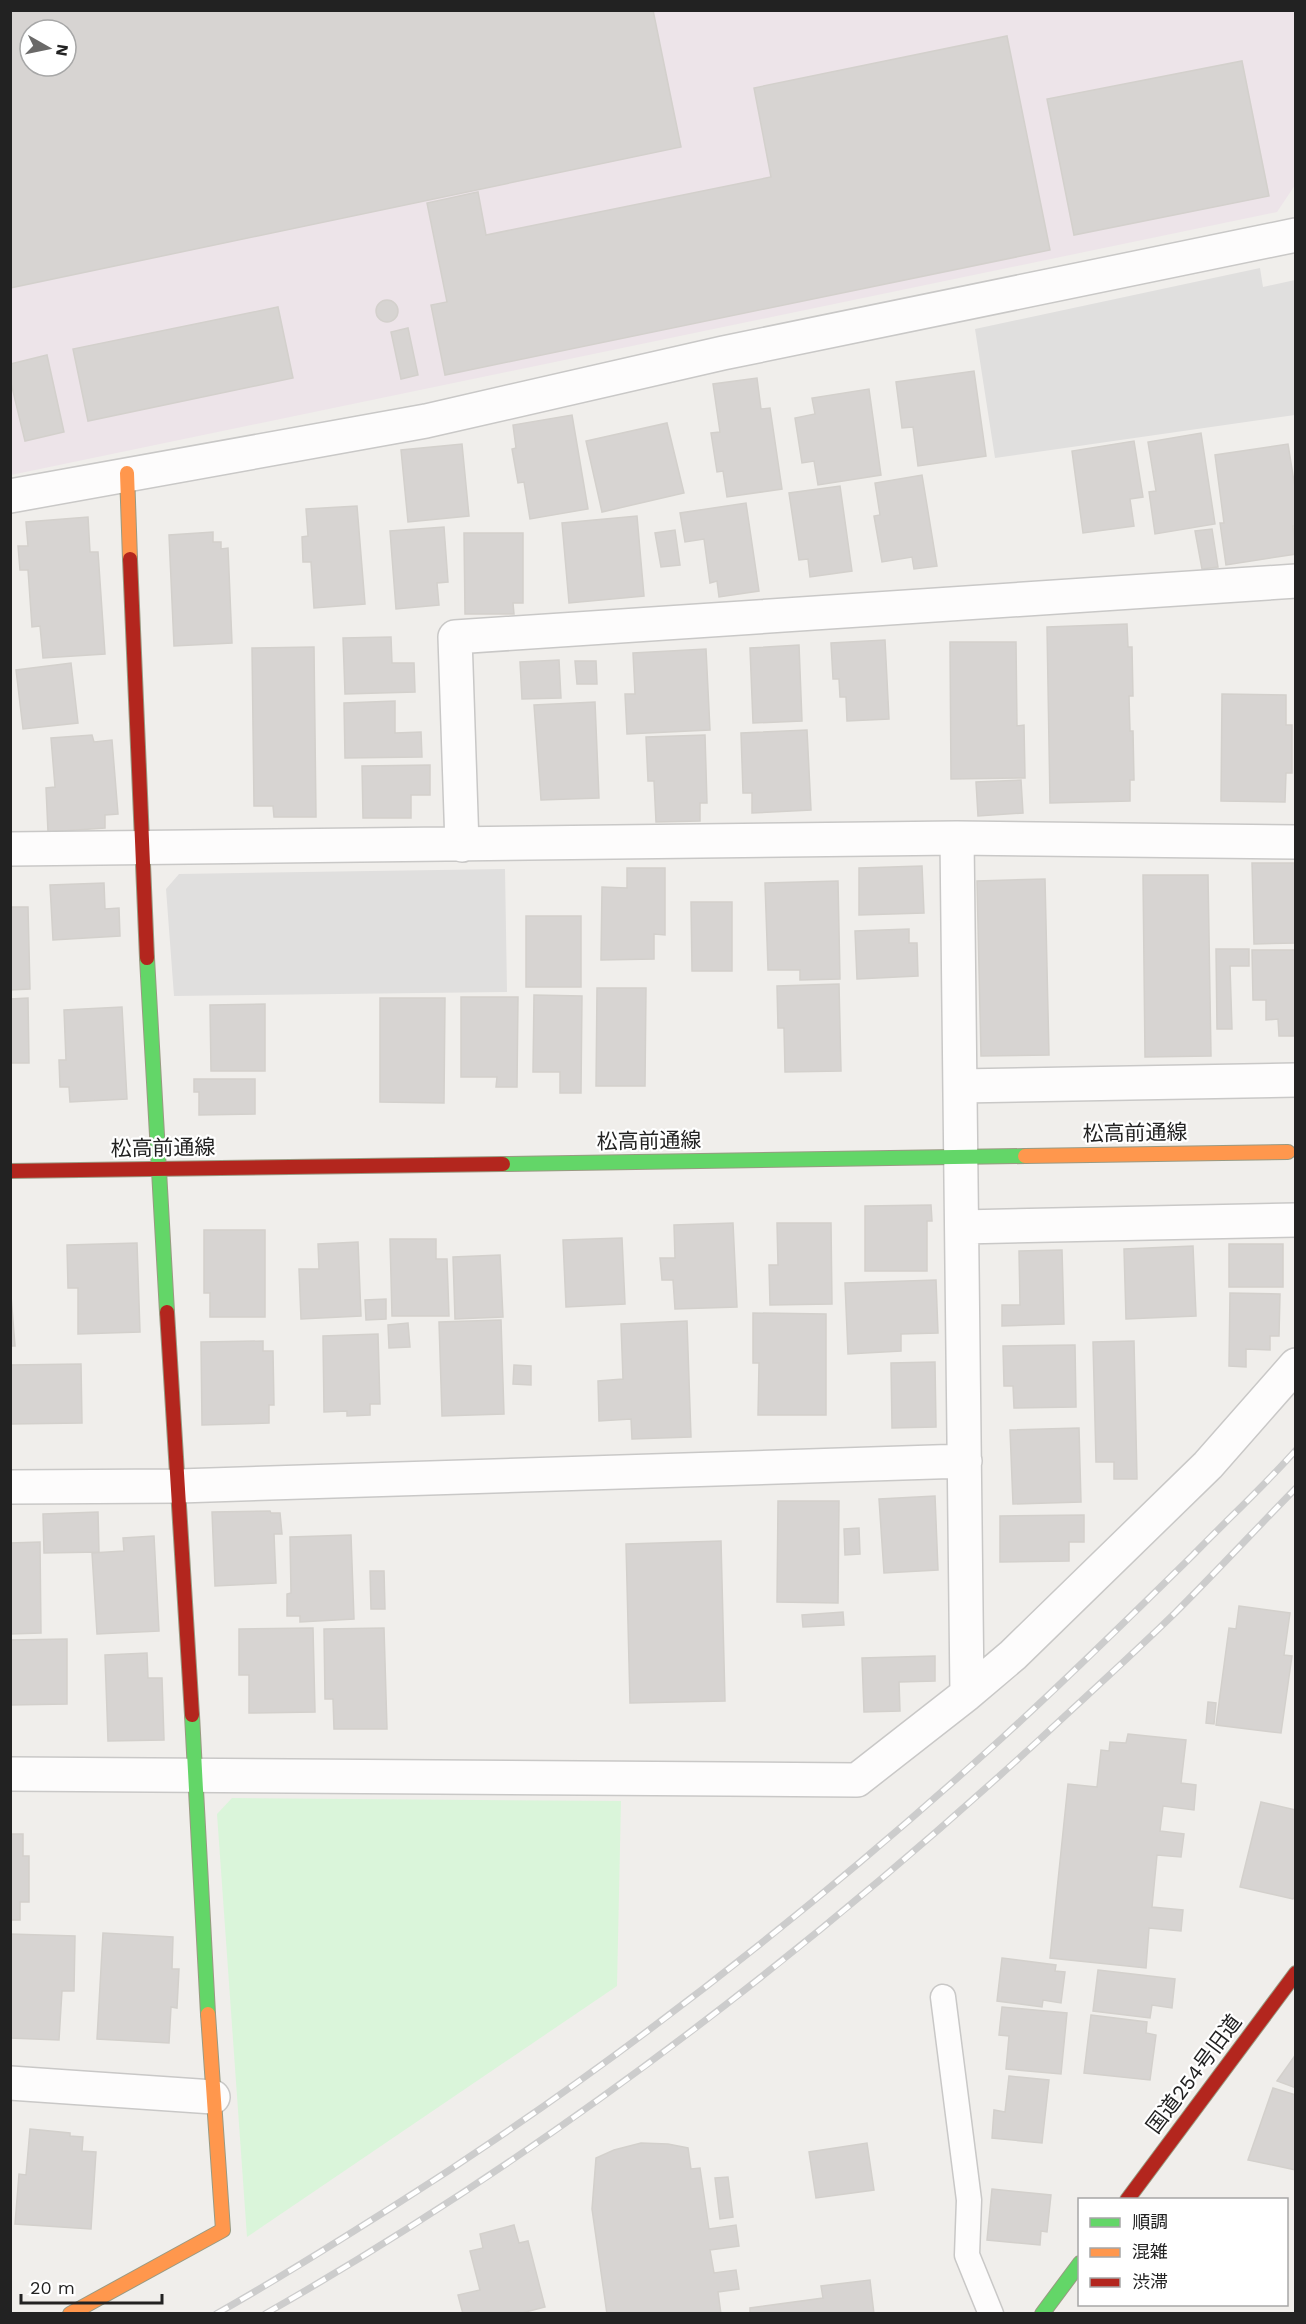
<svg xmlns="http://www.w3.org/2000/svg" width="1306" height="2324" viewBox="0 0 1306 2324" font-family="'Work Sans','Noto Sans JP',sans-serif">
  <style>
    .industrial { fill: #ede4e9; fill-rule: evenodd }
    .park { fill: #daf5da }
    .parking { fill: #e0dfde }
    .building { fill: #d7d4d2; stroke: #d3d0cc; stroke-width: 1.5; fill-rule: evenodd }
    .lines { fill: none; stroke-linecap: round; stroke-linejoin: round }
    .lane-casing { stroke: #c9c8c7; stroke-width: 27 }
    .street-casing { stroke: #c9c8c7; stroke-width: 36 }
    .fast-casing { stroke: #999a82; stroke-width: 16 }
    .slow-casing { stroke: #999a82; stroke-width: 16 }
    .jam-casing { stroke: #999a82; stroke-width: 16 }
    .lane { stroke: #fdfcfc; stroke-width: 24 }
    .street { stroke: #fdfcfc; stroke-width: 33 }
    .fast { stroke: #63d668; stroke-width: 14 }
    .slow { stroke: #ff974d; stroke-width: 14 }
    .jam { stroke: #b3261e; stroke-width: 14 }
    .rail-casing { stroke: #ccc; stroke-width: 7 }
    .rail { stroke: #fff; stroke-width: 4.5; stroke-dasharray: 14; stroke-linecap: butt }
    .labels { text-anchor: middle; stroke-width: 4.5; stroke-linejoin: round; paint-order: stroke }
    .street-label { font-size: 21px; fill: #222; stroke: #fff }
  </style>
  <rect width="100%" height="100%" fill="#f0eeeb"/>
  <path class="industrial" d="M11,11h1284v174l-18,27 -1266,263zM30,30h36v36h-36z"/>
  <path class="park" d="M232,1798l389,3 -4,185 -370,251 -30,-423z"/>
  <path class="parking" d="M1260,268l3,19 32,-7v135l-300,43 -20,-129z
    M505,869l2,123 -333,4 -8,-107 13,-15z"/>
  <path class="building" d="M10,10h643l28,137 -671,141zM30,30h36v36h-36z
    M1007,36l43,214 -605,125 -14,-70 16,-3 -20,-99 51,-11 8,43 285,-58 -17,-89z
    M1242,61l27,135 -195,39 -27,-136z
    M376 311a11 11 0 1 1 22 0a11 11 0 1 1-22 0Z
    M278,307l15,71 -205,43 -15,-72z
    M408,328l10,47 -17,4 -10,-47z
    M47,355l17,77 -39,9 -15,-62v-15z
    M974,371l12,85 -68,10 -5,-39 -11,1 -6,-46z
    M757,378l4,31 9,-1 12,81 -55,8 -4,-26 -6,1 -6,-39 9,-1 -7,-48z
    M869,389l12,86 -63,10 -4,-24 -12,2 -7,-45 20,-4 -3,-16z
    M572,415l16,94 -58,10 -6,-37 -6,1 -6,-34 4,-1 -3,-23z
    M667,423l17,70 -82,19 -16,-71z
    M1201,433l14,91 -60,10 -6,-42 7,-1 -8,-49z
    M1134,441l9,56 -13,2 4,27 -51,7 -11,-82z
    M462,444l7,72 -61,6 -7,-72z
    M1288,444l8,50v32h-3l3,28 -70,11 -6,-42h4l-9,-68z
    M922,475l15,91 -23,3 -2,-12 -30,5 -8,-46 6,-1 -5,-32z
    M840,486l12,85 -42,6 -2,-18 -9,1 -10,-67z
    M746,503l13,88 -40,6 -2,-16 -7,2 -6,-44 -19,3 -5,-29z
    M357,506l8,98 -51,4 -3,-46h-8l-1,-25 6,-1 -2,-27z
    M637,516l7,80 -75,7 -7,-80z
    M88,517l2,35h8l7,102 -62,4 -3,-32 -8,1 -4,-57h-8l-2,-24h10l-2,-24z
    M444,527l4,55 -11,1 2,22 -43,4 -6,-78z
    M1212,529l6,38 -16,2 -7,-38z
    M675,530l5,35 -19,2 -6,-34z
    M213,532v10h8v7l7,-1 4,95 -58,3 -5,-111z
    M464,533h59v70h-10l1,11h-49z
    M1127,624l1,23h4l1,49h-4l1,35h3l1,49h-4v21l-80,2 -3,-176z
    M391,637l1,26h22l1,29 -70,2 -2,-56z
    M885,640l4,79 -42,2 -1,-24h-6l-1,-18h-6l-2,-36z
    M950,642h66l1,84 7,-1 1,53 -74,1z
    M799,645l3,76 -49,2 -3,-75z
    M314,647l2,170h-42l-1,-11h-19l-2,-158z
    M706,649l4,81 -83,4 -2,-40h10l-2,-41z
    M559,660l2,38 -39,1 -2,-37z
    M575,661h21l1,23h-20z
    M71,663l7,60 -55,6 -7,-59z
    M1222,694l64,1v30h6v48h-6l-1,29 -64,-1z
    M395,701v32l26,-1 1,25 -77,1 -1,-55z
    M595,702l4,96 -58,2 -7,-95z
    M807,730l4,80 -59,3v-20h-9l-2,-60z
    M92,735l2,7 18,-2 6,74 -13,1v13l-57,4 -2,-44 9,-1 -4,-49z
    M705,735l2,68h-7v18l-44,1 -2,-41h-6l-2,-44z
    M430,765v30h-19v23h-48l-1,-52z
    M1021,780l2,33 -45,3 -2,-34z
    M1252,863h44v80l-42,1z
    M922,866l2,47 -65,2v-47z
    M627,868h38v67l-11,-1v25l-53,1 1,-73 25,1z
    M1143,875h65l3,181 -66,1z
    M1045,879l4,176 -68,1 -4,-175z
    M838,881l2,98 -40,1v-10h-32l-3,-87z
    M104,883l1,26 14,-1 1,28 -67,4 -3,-55z
    M691,902h41v69h-40z
    M10,907h18l2,82 -20,1z
    M526,916h55v71h-55z
    M909,929v14h8l1,33 -61,3 -2,-48z
    M1216,949h33v17h-19l2,63h-15z
    M1252,950h44v86h-17l-1,-17 -12,1v-20h-13z
    M839,984l2,87 -56,1 -1,-44h-6l-1,-42z
    M597,988h49l-1,98h-49z
    M534,995l48,1 -1,97h-21v-21h-27z
    M461,997h57l-1,90h-21l1,-10h-36z
    M28,998l1,65h-19v-64z
    M380,998h65l-1,105 -64,-1z
    M265,1004v67h-54l-1,-66z
    M122,1007l5,92 -57,3 -1,-15h-9l-1,-27h7l-2,-50z
    M194,1079h61v35l-56,1v-23h-5z
    M931,1205l1,16h-5v50h-62v-65z
    M733,1223l4,84 -62,2 -2,-29h-11l-2,-22h15l-1,-33z
    M777,1223h54l1,81 -62,1 -1,-40h9z
    M204,1230h61v87h-55v-24h-6z
    M622,1238l3,66 -59,3 -3,-67z
    M390,1239h46v20h11l2,57h-57z
    M358,1242l3,74 -60,3 -2,-50h20l-1,-25z
    M137,1243l3,89 -62,2v-46h-10l-1,-43z
    M1229,1244h54v43h-54z
    M1193,1246l3,70 -70,3 -2,-70z
    M1062,1250l2,74 -62,2v-21h18l-1,-54z
    M500,1255l3,62 -48,2 -2,-62z
    M936,1280l2,53 -37,1v17l-53,3 -3,-71z
    M10,1283l5,63h-5z
    M1230,1293l50,1 -1,42h-9v14l-24,-1v18l-17,-1z
    M386,1299v20l-20,1 -1,-20z
    M753,1313l73,1v101h-68l1,-52h-6z
    M501,1320l3,94 -62,2 -3,-94z
    M687,1321l4,116 -59,2 -1,-20 -32,2 -1,-40 25,-2 -2,-55z
    M408,1323l2,24 -21,1 -1,-23z
    M378,1334l2,70h-10v11l-23,1v-5l-23,1 -1,-76z
    M263,1341v10h10l1,54h-5v18l-67,2 -1,-83z
    M1134,1341l3,138h-23v-17h-18l-3,-120z
    M1075,1345l1,62 -62,1 -1,-22h-9l-1,-40z
    M935,1362l1,65 -44,1 -1,-65z
    M81,1364l1,59 -72,1v-59z
    M514,1365l17,1v19l-18,-1z
    M1079,1428l2,74 -68,2 -3,-74z
    M935,1496l3,74 -54,3 -5,-74z
    M778,1501h61l-1,102 -61,-1z
    M270,1511l1,2h9l2,21h-8l2,49 -61,3 -3,-74z
    M98,1512l1,40 -55,1 -1,-39z
    M1084,1515v27h-15v19l-69,1v-46z
    M859,1528l1,26 -15,1 -1,-26z
    M351,1535l3,84 -54,3v-6h-13v-22l4,-1 -1,-56z
    M154,1536l5,95 -62,3 -5,-81 32,-2 -1,-13z
    M721,1541l4,160 -95,2 -4,-159z
    M40,1542l1,91 -31,1v-91z
    M370,1571h14l1,38h-14z
    M1239,1606l51,7 -6,42 8,1 -11,77 -65,-8 13,-97 7,1z
    M843,1612l1,13 -41,2 -1,-12z
    M313,1628l2,84 -66,1v-38h-10v-46z
    M384,1628l3,101h-53l-1,-30h-8l-1,-70z
    M67,1639v65l-57,1v-65z
    M147,1653l1,25h14l2,62 -56,1 -3,-86z
    M935,1656v25l-36,1 1,29 -36,1 -2,-54z
    M1208,1702l8,1 -2,21 -8,-1z
    M1128,1734l58,6 -5,43 15,2 -2,25 -31,-4 -3,25 24,3 -3,23 -24,-2 -5,52 31,3 -2,21 -32,-3 -3,40 -96,-10 18,-174 29,3 4,-37 8,1 1,-9 16,1z
    M1261,1802l35,8v86l-3,3 -53,-12z
    M10,1834h13v22h6v46h-9v18h-10z
    M103,1933l70,4 -1,32h7l-2,39 -6,-1 -2,36 -72,-4z
    M10,1934l65,2 -1,55h-12l-3,49 -49,-2z
    M1002,1958l54,7 -1,6 10,1 -4,31 -18,-3 -1,7 -45,-6z
    M1098,1970l77,9 -3,29 -20,-3 -2,13 -57,-7z
    M1002,2007l65,6 -6,61 -55,-5 3,-33 -10,-1z
    M1091,2015l56,7 -1,11 10,2 -6,45 -66,-7z
    M1296,2054v34l-19,-7z
    M1009,2076l40,4 -7,63 -50,-5 2,-28 11,2z
    M1273,2088l23,7v75l-48,-10z
    M30,2129l40,4v3l13,1 -1,14 14,1 -5,77 -76,-5 4,-50 7,1z
    M641,2143l27,1 20,4 3,21 9,-1 9,61 27,-4 3,21 -29,4 4,23 22,-3 3,19 -21,3 3,22h-114l-15,-105 4,-51 18,-8z
    M867,2143l7,47 -58,8 -7,-46z
    M728,2177l5,40 -13,2 -5,-41z
    M992,2189l59,6 -4,37 -6,-1 -1,14 -53,-5z
    M514,2225l5,18 9,-2 17,66 -27,7h-55l-5,-19 22,-5 -10,-39 13,-3 -3,-14z
    M870,2280l4,34h-124v-6l73,-10 -2,-12z"/>
  <g class="lines">
    <g class="lane-casing">
      <path id="lane" d="M943,1997l26,203 -2,55 24,59"/>
    </g>
    <g class="street-casing">
      <path id="street" d="M10,496l416,-75 297,-68 573,-118
        M462,845l-7,-208 841,-56
        M10,849l947,-11 339,4
        M960,1086l336,-6
        M962,1227l334,-7
        M10,1487l169,-1 786,-25
        M967,1694l46,-39 195,-190 88,-100
        M10,1774l847,6 110,-86 -10,-856
        M10,2083l203,14"/>
    </g>
    <g class="fast-casing">
      <path id="fast" d="M147,958l20,354
        M503,1164l522,-8
        M192,1715l16,299
        M1042,2314l38,-51"/>
    </g>
    <g class="slow-casing">
      <path id="slow" d="M127,473l3,86
        M1025,1156l263,-4
        M70,2314l153,-84 -15,-216"/>
    </g>
    <g class="jam-casing">
      <path id="jam" d="M130,559l17,399
        M10,1171l493,-7
        M167,1312l25,403
        M1127,2200l169,-227"/>
    </g>
    <use href="#lane" class="lane"/>
    <use href="#street" class="street"/>
    <use href="#fast" class="fast"/>
    <use href="#slow" class="slow"/>
    <use href="#jam" class="jam"/>
    <g class="rail-casing">
      <path id="rail" d="M216,2314c59,-33 116,-69 173,-105 219,-138 421,-297 613,-471 65,-59 128,-121 191,-183 34,-35 70,-68 103,-105
        M265,2314c281,-160 536,-356 774,-574 45,-42 92,-84 136,-127 41,-41 80,-83 121,-125"/>
    </g>
    <use href="#rail" class="rail"/>
  </g>
  <g class="labels">
    <g class="street-label">
      <text transform="translate(1135 1133) rotate(-1)" y="7">松高前通線</text>
      <text transform="translate(649 1141) rotate(-1)" y="7">松高前通線</text>
      <text transform="translate(163 1148) rotate(-1)" y="7">松高前通線</text>
      <text transform="translate(1194 2074) rotate(-53)" y="7">国道254号旧道</text>
    </g>
  </g>
  <rect width="1306" height="2324" fill="none" stroke="#222222" stroke-width="24"/>
  <rect x="1078" y="2198" width="210" height="108" fill="#ffffff" stroke="#a7a7a7" stroke-width="1.5"/>
  <rect x="1090" y="2218" width="30" height="9" fill="#63d668" stroke="#a7a7a7" stroke-width="1.5"/>
  <text x="1132" y="2228" font-size="18" fill="#222222">順調</text>
  <rect x="1090" y="2248" width="30" height="9" fill="#ff974d" stroke="#a7a7a7" stroke-width="1.5"/>
  <text x="1132" y="2258" font-size="18" fill="#222222">混雑</text>
  <rect x="1090" y="2278" width="30" height="9" fill="#b3261e" stroke="#a7a7a7" stroke-width="1.5"/>
  <text x="1132" y="2288" font-size="18" fill="#222222">渋滞</text>
  <g transform="translate(48 48) rotate(99)"><circle r="28" fill="#ffffff" stroke="#a7a7a7" stroke-width="1.5"/>
  <path d="M0-4.5L10 22L0 15L-10 22Z" fill="#6a6968"/>
  <text y="-9" font-size="16" font-weight="bold" text-anchor="middle" fill="#222222">N</text>
  </g>
  <path d="M21 2294v9h141v-9" fill="none" stroke="#222222" stroke-width="3"/>
  <text x="30" y="2294" font-size="18" fill="#222222" stroke="#ffffff" stroke-width="4.5" paint-order="stroke">20 m</text>
</svg>
